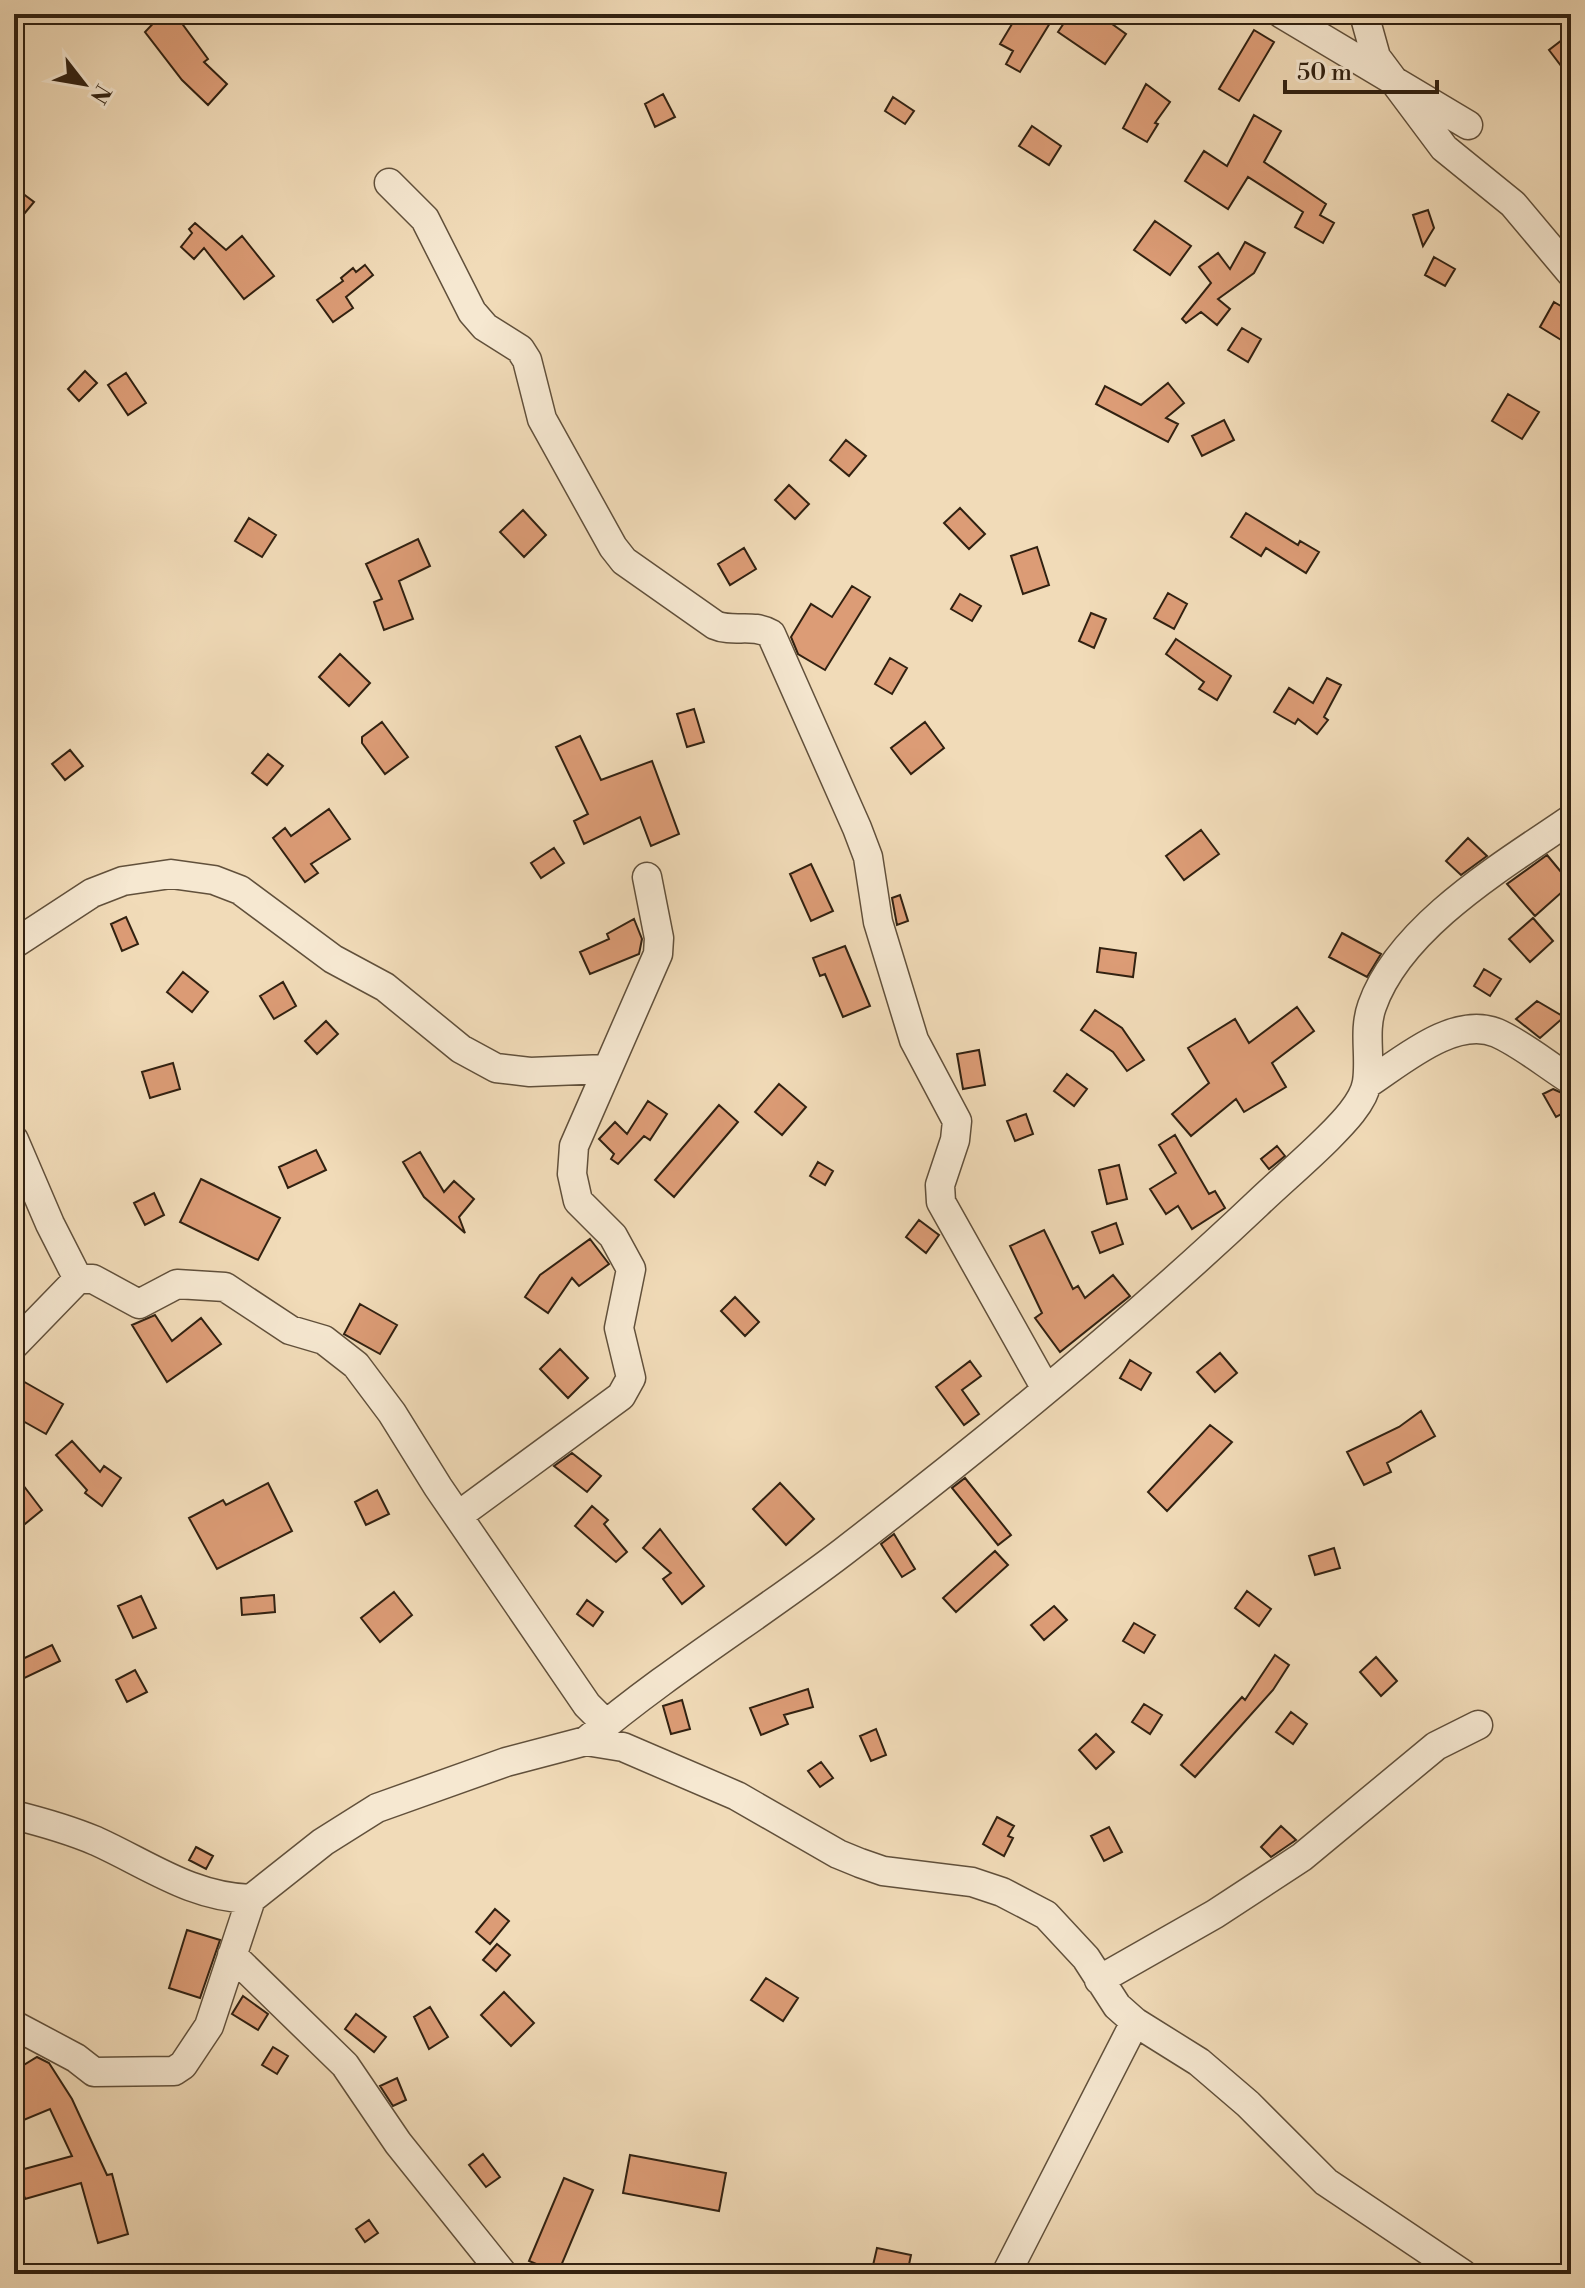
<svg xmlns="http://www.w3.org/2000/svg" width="1585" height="2288" viewBox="0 0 1585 2288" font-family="'Libre Bodoni',serif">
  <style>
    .building { fill: #dc9c76; stroke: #312111; stroke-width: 2 }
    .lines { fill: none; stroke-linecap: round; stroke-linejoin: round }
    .minor-casing { stroke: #61503b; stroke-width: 31 }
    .minor { stroke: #f6e8d1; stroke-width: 28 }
  </style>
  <rect width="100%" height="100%" fill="#f1dbb8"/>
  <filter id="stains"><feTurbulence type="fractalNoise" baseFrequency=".0025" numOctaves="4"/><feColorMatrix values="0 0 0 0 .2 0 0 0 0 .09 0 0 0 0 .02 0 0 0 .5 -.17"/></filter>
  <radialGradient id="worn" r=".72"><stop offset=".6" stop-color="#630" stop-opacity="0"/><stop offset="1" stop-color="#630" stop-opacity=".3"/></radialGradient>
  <path class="building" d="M162,14h13l33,45 -4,3 23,22 -19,21 -26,-25 -37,-48z
    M1018,14h18l14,9 -30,49 -14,-8 7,-13 -13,-7z
    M1070,14h28l28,20 -21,30 -47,-32z
    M1254,30l20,12 -35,59 -20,-12z
    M1571,33v46l-22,-29z
    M1146,84l24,18 -15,21 3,1 -11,18 -24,-14z
    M663,94l12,23 -20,10 -10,-23z
    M893,97l21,14 -9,13 -20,-13z
    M1254,115l27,16 -17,31 62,42 -6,11 14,8 -11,20 -28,-16 8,-15 -55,-35 -20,32 -43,-28 19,-30 23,15z
    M1032,126l29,20 -12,19 -30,-19z
    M14,187l20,15 -10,12 -10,-8z
    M1428,210l6,18 -11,18 -10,-31z
    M1155,221l36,25 -21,29 -36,-25z
    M195,223l31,27 16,-14 32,40 -30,23 -40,-51 -10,11 -13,-12 11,-14 -3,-4z
    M1245,242l20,11 -11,20 -36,26 12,10 -13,16 -16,-13 -15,11 -4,-4 29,-36 -12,-16 19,-14 12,16z
    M1434,257l21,12 -10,17 -20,-11z
    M365,265l8,10 -27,22 7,11 -20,14 -16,-22 26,-19 -2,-3 12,-10 3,4z
    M1554,302l17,10v34l-31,-19z
    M1242,328l19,11 -13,23 -20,-12z
    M85,371l12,12 -18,18 -11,-12z
    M126,373l20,30 -18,12 -20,-30z
    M1168,383l16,20 -18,15 12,6 -10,18 -72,-38 9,-18 36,19z
    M1508,394l31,18 -17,27 -30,-18z
    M1224,420l10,20 -32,16 -10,-20z
    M846,440l20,16 -17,20 -19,-16z
    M789,485l20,19 -14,15 -20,-19z
    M960,508l25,26 -16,15 -25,-26z
    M523,510l23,25 -22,22 -24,-25z
    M1246,513l52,32 2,-4 19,11 -13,21 -40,-25 -5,8 -30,-19z
    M249,518l27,17 -14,22 -27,-16z
    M418,539l12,27 -31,15 14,38 -29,11 -10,-28 8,-3 -16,-35z
    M1037,547l12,38 -26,9 -12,-38z
    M744,548l12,21 -26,16 -12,-21z
    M852,586l18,11 -45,73 -27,-16 -7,-17 20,-33 21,13z
    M1168,593l19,11 -13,25 -20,-11z
    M960,594l21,12 -9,15 -21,-12z
    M1091,613l15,6 -12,29 -15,-7z
    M1176,639l55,37 -14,24 -18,-11 5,-7 -38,-28z
    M340,654l30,29 -21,23 -30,-29z
    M890,658l17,10 -15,26 -17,-10z
    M1327,678l14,7 -17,32 4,3 -11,14 -19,-15 -3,5 -21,-12 15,-24 24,15z
    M694,709l10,33 -17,5 -10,-33z
    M382,722l26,35 -23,17 -23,-31v-6z
    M925,722l19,26 -33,26 -20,-26z
    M580,736l21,44 51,-19 27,73 -28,12 -11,-29 -56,27 -10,-23 14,-7 -32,-67z
    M70,750l13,16 -18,14 -13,-16z
    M268,754l15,12 -16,19 -15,-12z
    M329,809l21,30 -39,25 7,9 -13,9 -32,-44 12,-10 6,8z
    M1201,830l18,24 -35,26 -18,-24z
    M1468,838l19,18 -26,19 -15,-14z
    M554,848l10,15 -23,15 -10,-15z
    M1547,855l24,29 -36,32 -28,-32z
    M811,864l22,47 -22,10 -21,-47z
    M900,895l8,26 -11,4 -5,-27z
    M126,917l12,27 -16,7 -11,-27z
    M1533,918l20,23 -23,21 -21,-23z
    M634,919l8,20 -3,15 -49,20 -10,-22 29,-13 -2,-5z
    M1342,933l39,21 -14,23 -38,-20z
    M845,946l25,60 -27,11 -18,-43 -5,2 -7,-18z
    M1100,948l36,5 -3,24 -36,-5z
    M1484,969l17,10 -11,17 -16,-10z
    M183,972l25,20 -16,20 -25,-20z
    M283,982l13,24 -22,13 -14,-23z
    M1537,1001l27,16 -24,21 -24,-19z
    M1297,1007l17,24 -42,32 14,24 -42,25 -8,-13 -45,37 -19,-22 37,-31 -21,-35 47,-29 14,24z
    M1095,1010l27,18 22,32 -17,11 -14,-19 -32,-22z
    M326,1021l12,13 -21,20 -12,-13z
    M979,1050l6,35 -22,4 -6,-35z
    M173,1063l7,26 -30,9 -8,-26z
    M1067,1074l20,15 -13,17 -20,-15z
    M779,1084l27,23 -24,28 -27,-23z
    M1553,1089l18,8v12l-15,8 -13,-23z
    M648,1101l19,13 -17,26 -6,-4 -26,28 -7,-5 3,-5 -15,-15 16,-17 12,12z
    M719,1105l19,17 -64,75 -19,-17z
    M1026,1114l7,20 -18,7 -8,-20z
    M1175,1135l34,59 6,-3 10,17 -33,21 -14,-23 -12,8 -16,-25 26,-16 -17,-28z
    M1277,1146l8,10 -16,13 -8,-10z
    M316,1150l10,20 -38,18 -9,-21z
    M420,1152l24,40 10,-11 20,18 -15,18 6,16 -41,-36 -21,-35z
    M818,1162l15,9 -8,14 -15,-9z
    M1119,1165l8,34 -20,5 -8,-34z
    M201,1179l79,39 -22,42 -78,-38z
    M154,1193l10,22 -19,10 -11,-22z
    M919,1220l20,15 -13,18 -20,-16z
    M1116,1223l7,21 -23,9 -8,-21z
    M1044,1230l29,59 5,-3 7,12 28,-23 17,21 -70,56 -25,-34 7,-5 -32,-67z
    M590,1239l19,25 -30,22 -7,-8 -24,35 -23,-16 15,-22z
    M735,1297l24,25 -14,14 -24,-25z
    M360,1304l37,21 -17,29 -36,-20z
    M155,1315l17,26 29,-23 20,26 -54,38 -35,-57z
    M560,1349l28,29 -20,20 -28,-29z
    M1220,1353l17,20 -22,19 -18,-20z
    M1130,1360l21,13 -10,17 -21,-12z
    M970,1361l11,15 -19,14 17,24 -15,11 -28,-38z
    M14,1376l49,28 -17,30 -32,-18z
    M1421,1411l14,25 -48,27 4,9 -27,13 -17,-33 52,-25z
    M1210,1425l22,17 -65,69 -19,-19z
    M72,1441l28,31 4,-6 17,12 -19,28 -17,-13 2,-3 -31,-35z
    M572,1453l29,23 -14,16 -33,-26z
    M965,1478l46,57 -13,10 -46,-57z
    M268,1483l24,48 -75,38 -28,-51 34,-18 3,5z
    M780,1483l34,36 -28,26 -33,-36z
    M23,1485l19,25 -28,23v-40z
    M377,1490l12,24 -23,11 -11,-23z
    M592,1506l16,14 -4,4 23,28 -11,10 -41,-36z
    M660,1529l44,57 -22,18 -19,-25 8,-6 -28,-25z
    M894,1534l21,35 -13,8 -21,-33z
    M1334,1548l6,20 -25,7 -6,-19z
    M995,1551l13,14 -52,47 -13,-14z
    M1247,1591l24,18 -12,17 -24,-18z
    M394,1592l18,23 -32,27 -19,-24z
    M274,1595l1,17 -33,3 -1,-17z
    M141,1596l15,32 -23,10 -15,-32z
    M587,1600l16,12 -10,14 -16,-12z
    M1054,1606l13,14 -23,20 -13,-15z
    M1134,1623l21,12 -11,18 -21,-12z
    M52,1645l8,16 -46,22v-20z
    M1275,1655l14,10 -16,25 -78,87 -14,-12 61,-68 3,3z
    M1376,1657l21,24 -16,15 -21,-24z
    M135,1670l12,22 -20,10 -11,-22z
    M808,1689l5,18 -29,8 4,9 -27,11 -11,-27z
    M682,1700l8,29 -19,5 -8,-28z
    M1144,1704l18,11 -12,19 -18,-12z
    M1291,1712l16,12 -14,20 -17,-12z
    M876,1729l10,26 -15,6 -11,-25z
    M1096,1734l18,18 -18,17 -17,-19z
    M821,1762l12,16 -13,9 -12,-16z
    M997,1817l17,9 -6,10 5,2 -9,18 -21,-12z
    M1281,1826l15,14 -25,17 -10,-10z
    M1109,1827l13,25 -18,9 -13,-25z
    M196,1847l17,9 -7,13 -17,-9z
    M495,1909l14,12 -19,23 -14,-12z
    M187,1930l33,10 -20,58 -31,-10z
    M497,1944l13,11 -14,16 -13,-11z
    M766,1978l32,20 -15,23 -32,-21z
    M504,1992l30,31 -23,23 -30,-31z
    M243,1996l25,18 -10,16 -26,-16z
    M430,2007l18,30 -19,12 -15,-32z
    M356,2014l30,23 -12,15 -29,-23z
    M273,2047l15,9 -11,18 -15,-9z
    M37,2057l12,6 23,36 35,76 5,-1 16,60 -30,9 -17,-60 -56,16 -8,-28 55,-15 -22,-47 -36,15v-53z
    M397,2078l9,22 -13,6 -13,-20z
    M483,2154l17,23 -14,10 -17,-22z
    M630,2155l96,18 -7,38 -96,-18z
    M564,2178l29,12 -35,83 -29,-12z
    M369,2220l9,13 -13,9 -9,-13z
    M877,2248l34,7 -4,19h-36z"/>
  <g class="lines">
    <g class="minor-casing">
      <path id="minor" d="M1282,14l186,111
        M1364,14l12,43 68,91 69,56 58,69
        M389,183l36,36 47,93 13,15 35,22 7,11 15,59 71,128 11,14 91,64c18,8 38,-2 56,9l86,194 11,29 10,65 36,118 43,81 -2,19 -15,45 1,17 105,187
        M14,944l78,-51 31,-12 48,-7 43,6 26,10 93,69 52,28 76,62 35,19 34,4 76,-3
        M1367,1084c34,-22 87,-69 130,-51 25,11 50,32 74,47
        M14,1140l36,84 28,55
        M14,1345l64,-66h15l46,25 38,-20 48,3 65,43 34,10 32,25 36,48 46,74 149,218 19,19
        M459,1515l162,-119 10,-18 -12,-50 12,-59 -18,-33 -35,-35 -6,-27 2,-28 84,-192 1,-16 -12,-61
        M586,1741c81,-69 172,-124 257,-189 143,-110 283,-224 414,-348 23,-22 48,-43 71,-66 14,-14 36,-36 39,-56 4,-26 -4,-51 5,-76 28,-80 132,-141 199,-187
        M14,1815c28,7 56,15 82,26 53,24 95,56 155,58
        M232,1955l113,110 53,78 105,131
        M1099,1980l116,-66 87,-57 134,-111 42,-21
        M14,2025l62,33 18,14 80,-1 9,-6 26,-39 42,-127 72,-57 54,-34 129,-46 80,-21 37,6 114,49 101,58 22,9 23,8 89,11 30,10 44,23 40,43 31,48 18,16 64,40 49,42 78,78 137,92
        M1006,2274l129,-252"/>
    </g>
    <use href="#minor" class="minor"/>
  </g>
  <rect width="1585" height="2288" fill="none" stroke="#f1dbb8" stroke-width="48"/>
  <rect x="16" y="16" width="1553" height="2256" fill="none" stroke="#312111" stroke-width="4"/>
  <rect x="24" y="24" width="1537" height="2240" fill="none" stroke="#312111" stroke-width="2"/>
  <g transform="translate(84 84) rotate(121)" stroke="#f6e8d1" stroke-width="6" paint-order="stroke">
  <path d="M0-6L14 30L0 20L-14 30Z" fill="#312111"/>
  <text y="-12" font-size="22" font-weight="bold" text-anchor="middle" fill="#312111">N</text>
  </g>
  <path d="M1285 80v12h152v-12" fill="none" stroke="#312111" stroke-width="4"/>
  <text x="1297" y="80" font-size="24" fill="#312111" stroke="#f6e8d1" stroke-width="6" paint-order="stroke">50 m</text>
  <rect width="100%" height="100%" filter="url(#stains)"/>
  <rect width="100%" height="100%" fill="url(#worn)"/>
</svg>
